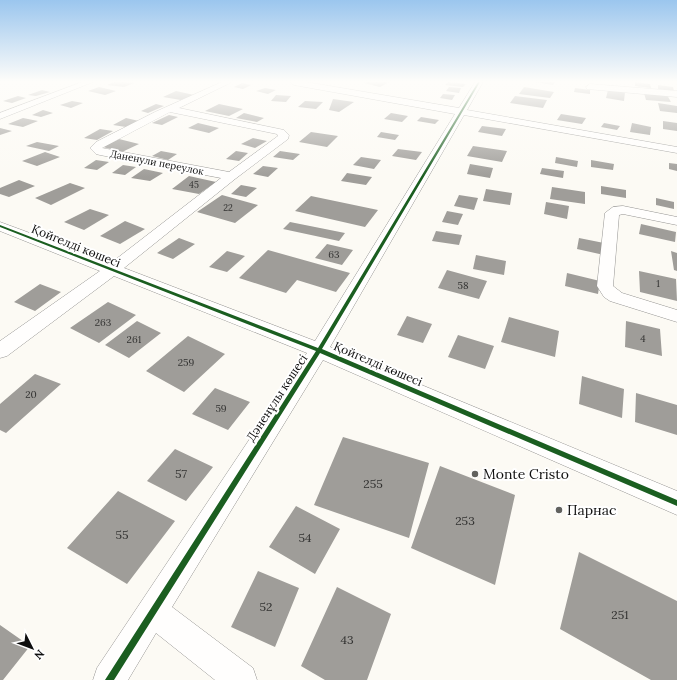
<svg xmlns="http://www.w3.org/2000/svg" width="677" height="680" viewBox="0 0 677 680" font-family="Lora,serif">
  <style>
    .building { fill: #9f9d99 }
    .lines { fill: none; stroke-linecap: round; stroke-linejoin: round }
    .street-casing { stroke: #959492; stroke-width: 1 }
    .street { fill: #fffefd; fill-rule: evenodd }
    .cycleway-casing { stroke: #fff; stroke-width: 3 }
    .cycleway { fill: #1b5e20; fill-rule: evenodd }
    .poi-dot { fill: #61615e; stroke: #fff; stroke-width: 1.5 }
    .labels { text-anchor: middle; stroke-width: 4; stroke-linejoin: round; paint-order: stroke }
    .far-number-label { font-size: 9px; fill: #323231 }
    .far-street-label { font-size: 10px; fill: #0e0e0e; stroke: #fff }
    .number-label { font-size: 10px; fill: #323231 }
    .street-label { font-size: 12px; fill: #0e0e0e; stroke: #fff }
    .near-number-label { font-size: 12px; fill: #323231 }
    .near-poi-label { font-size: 14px; fill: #0e0e0e; stroke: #fff; text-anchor: start }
  </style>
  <rect width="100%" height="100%" fill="#fcfaf4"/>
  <path class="building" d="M114,82h11l9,1 -10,4 -17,-2z
    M367,82h22l-9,5 -16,-4z
    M448,82h1l17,2 -3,3 -18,-2z
    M535,82h20l-2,3z
    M635,82l15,2 1,4 -16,-2z
    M242,83l9,2 -8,4 -9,-2z
    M658,85l15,2 1,4 -16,-2z
    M99,87l17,4 -11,4 -17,-4z
    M449,87l12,1 -2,5 -13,-2z
    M524,87l30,5 -4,6 -31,-4z
    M265,88l11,2 -8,4 -12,-3z
    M575,88l15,2v4l-16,-2z
    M42,90l8,2 -14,4 -8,-1z
    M608,90l17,2 -1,9 -18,-3z
    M176,91l18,4 -13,5 -18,-3z
    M644,93l23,2 4,7 -25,-2z
    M443,94l12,1 -3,5 -12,-2z
    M276,95l15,1 -5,6 -15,-1z
    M18,96l8,2 -14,5 -9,-2z
    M515,96l32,4 -4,8 -33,-5z
    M333,99l21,3 -15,10 -10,-2z
    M72,101l11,2 -12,5 -11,-3z
    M305,101l18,1 -7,7 -18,-2z
    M658,103l19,3v7l-17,-2z
    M156,104l8,2 -16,7 -7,-2z
    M219,104l24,5 -14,7 -24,-5z
    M43,110l10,3 -12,4 -9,-2z
    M244,113l20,5 -7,4 -21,-4z
    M391,113l17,3 -6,6 -18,-3z
    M561,114l25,4 -4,6 -25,-4z
    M169,115l9,2 -16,8 -10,-2z
    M421,117l18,3 -4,4 -18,-3z
    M23,118l15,3 -15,6 -15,-3z
    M126,118l13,3 -13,6 -13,-2z
    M663,121l14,2v8l-14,-2z
    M198,123l21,5 -10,5 -21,-5z
    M604,123l16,3 -3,4 -16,-3z
    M632,123l19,4 -1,8 -20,-3z
    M482,126l24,3 -4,7 -24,-4z
    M0,128l12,3 -12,4z
    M100,129l13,2 -16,9 -13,-2z
    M311,132l27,4 -11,11 -28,-5z
    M381,132l18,3 -4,5 -18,-3z
    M253,138l14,3 -12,7 -14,-4z
    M119,139l20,5 -17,8 -19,-5z
    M37,142l22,4 -10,5 -23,-5z
    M473,146l34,5 -5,11 -35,-6z
    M398,149l24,3 -6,8 -24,-4z
    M161,151l16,3 -9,6 -16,-4z
    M236,151l12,2 -9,8 -13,-2z
    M280,151l20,3 -7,6 -20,-3z
    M45,152l15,5 -23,9 -15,-5z
    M361,157l20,3 -7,9 -21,-4z
    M556,157l22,4 -1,6 -22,-4z
    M96,160l13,2 -12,8 -13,-2z
    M591,160l23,4 -1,6 -22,-3z
    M669,163l8,1v7l-8,-2z
    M470,164l23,4 -3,10 -23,-4z
    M123,165l13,2 -11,8 -13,-2z
    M263,166l15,2 -10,9 -15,-3z
    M542,168l22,3 -1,7 -23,-4z
    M144,169l19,4 -13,8 -19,-3z
    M347,173l25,4 -6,8 -25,-4z
    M189,176l27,6 -17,12 -27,-5z
    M19,180l16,6 -26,11 -9,-3v-6z
    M70,183l15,5 -34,17 -16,-7z
    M241,185l16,3 -11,9 -15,-3z
    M601,186l25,4v8l-25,-4z
    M552,187l33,5v12l-35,-5z
    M486,189l26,4 -2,12 -27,-4z
    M222,195l36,10 -23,18 -38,-11z
    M459,195l19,3 -4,12 -20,-4z
    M311,196l67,14 -13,17 -70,-16z
    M656,198l18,4v7l-18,-4z
    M546,202l23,4 -2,13 -23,-5z
    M90,209l19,6 -25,15 -20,-8z
    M447,211l16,3 -5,11 -16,-3z
    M125,221l20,8 -25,15 -20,-8z
    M290,222l55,11 -6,8 -56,-12z
    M641,224l35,8 -1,10 -36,-8z
    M436,231l26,4 -3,10 -27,-4z
    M179,238l16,6 -22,15 -16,-6z
    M579,238l25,5v12l-27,-6z
    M327,244l26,6 -11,15 -27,-7z
    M268,250l82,23 -14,19 -39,-12 -11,13 -47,-15z
    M227,251l18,5 -18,16 -18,-5z
    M671,251l6,2v18l-3,-1z
    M476,255l30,6 -2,14 -31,-6z
    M447,270l40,11 -8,18 -41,-11z
    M639,271l37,8 1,22 -37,-9z
    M567,273l33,8 -2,13 -33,-8z
    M40,284l21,8 -26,19 -21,-9z
    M108,302l28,13 -37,28 -29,-15z
    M407,316l25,8 -9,19 -26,-8z
    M509,317l50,14 -4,26 -54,-15z
    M137,321l24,12 -32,25 -24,-13z
    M626,321l34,8 2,27 -37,-9z
    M458,335l36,11 -9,23 -37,-12z
    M188,336l37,18 -41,38 -38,-21z
    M35,374l26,10 -55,49 -6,-3v-26z
    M582,376l42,13 -2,29 -43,-14z
    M215,388l35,14 -22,28 -36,-16z
    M636,393l41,12v30l-42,-13z
    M343,437l86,26 -20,75 -95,-33z
    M175,449l38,18 -27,34 -39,-20z
    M440,466l75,29 -20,90 -84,-37z
    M118,491l57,30 -48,63 -60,-36z
    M296,506l44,23 -25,45 -46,-27z
    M579,552l98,49v79h-26l-91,-51z
    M258,571l41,17 -24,59 -44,-20z
    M337,587l54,27 -24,66h-42l-24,-14z
    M0,625l30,21 -27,34h-3z"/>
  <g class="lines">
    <g class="street-casing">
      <path id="street" d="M82,82h11l-93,37v-6z
        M222,82h10l-53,26 105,22 5,5 -1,4 -53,40 -111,89 191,73 140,-227 -161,-29 -4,-3h16l153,26 16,-26h8l-16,28 210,37v6l-213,-38 -134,232 347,144v24l-354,-155 -151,247 81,61 4,12h-42l-59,-47 -28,47h-35l4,-12 210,-315 -193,-77 -107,80 -7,2v-17l100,-70 -100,-40v-9l111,41 110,-85 -121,-23 -4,-1 -6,-6 6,-6 59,-30zM170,112l107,22 1,2 -49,36 -127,-24z
        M590,84l87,7v6l-90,-8 -1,-2z
        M623,206l54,11v8l-54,-11 -4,1 -6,71 9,7 55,17v12l-67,-21 -6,-4 -7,-11 8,-73 8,-6z"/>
    </g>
    <use href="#street" class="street"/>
    <g class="cycleway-casing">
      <path id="cycleway" d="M478,82h2l-158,267 355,151v6l-357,-153 -206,327h-9l211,-329 -316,-124v-2l318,123z"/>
    </g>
    <use href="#cycleway" class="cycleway"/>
  </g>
  <linearGradient id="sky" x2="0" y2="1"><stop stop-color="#9bc6ee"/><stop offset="0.46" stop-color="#fefdfa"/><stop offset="1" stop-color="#fefdfa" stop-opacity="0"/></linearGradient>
  <rect width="677" height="177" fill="url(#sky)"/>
  <g class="poi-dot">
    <circle cx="475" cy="474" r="4"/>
    <circle cx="559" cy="510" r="4"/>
  </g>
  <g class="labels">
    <g class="far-number-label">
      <text x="194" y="188">45</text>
      <text x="228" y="211">22</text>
    </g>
    <g class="far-street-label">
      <text transform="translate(157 162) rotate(11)" y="4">Даненули переулок</text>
    </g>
    <g class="number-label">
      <text x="334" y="258">63</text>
      <text x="658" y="287">1</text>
      <text x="463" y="289">58</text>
      <text x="103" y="326">263</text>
      <text x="643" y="342">4</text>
      <text x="134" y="343">261</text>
      <text x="186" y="366">259</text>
      <text x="31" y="398">20</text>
      <text x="221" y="412">59</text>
    </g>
    <g class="street-label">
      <text transform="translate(76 246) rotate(22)" y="4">Қойгелді көшесі</text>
      <text transform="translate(378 364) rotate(23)" y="4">Қойгелді көшесі</text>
      <text transform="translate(277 398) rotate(-57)" y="4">Дәненұлы көшесі</text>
    </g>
    <g class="near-number-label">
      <text x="181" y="478">57</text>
      <text x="373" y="488">255</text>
      <text x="465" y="525">253</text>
      <text x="122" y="539">55</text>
      <text x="305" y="542">54</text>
      <text x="266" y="611">52</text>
      <text x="620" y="619">251</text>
      <text x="347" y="644">43</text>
    </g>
    <g class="near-poi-label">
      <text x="483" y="479">Monte Cristo</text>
      <text x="567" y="515">Парнас</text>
    </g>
  </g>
  <g transform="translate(32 648) rotate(132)" stroke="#ffffff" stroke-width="3" paint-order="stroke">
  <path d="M0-3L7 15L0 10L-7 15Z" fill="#0e0e0e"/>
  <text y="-6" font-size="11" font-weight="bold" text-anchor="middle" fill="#0e0e0e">N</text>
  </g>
</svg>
